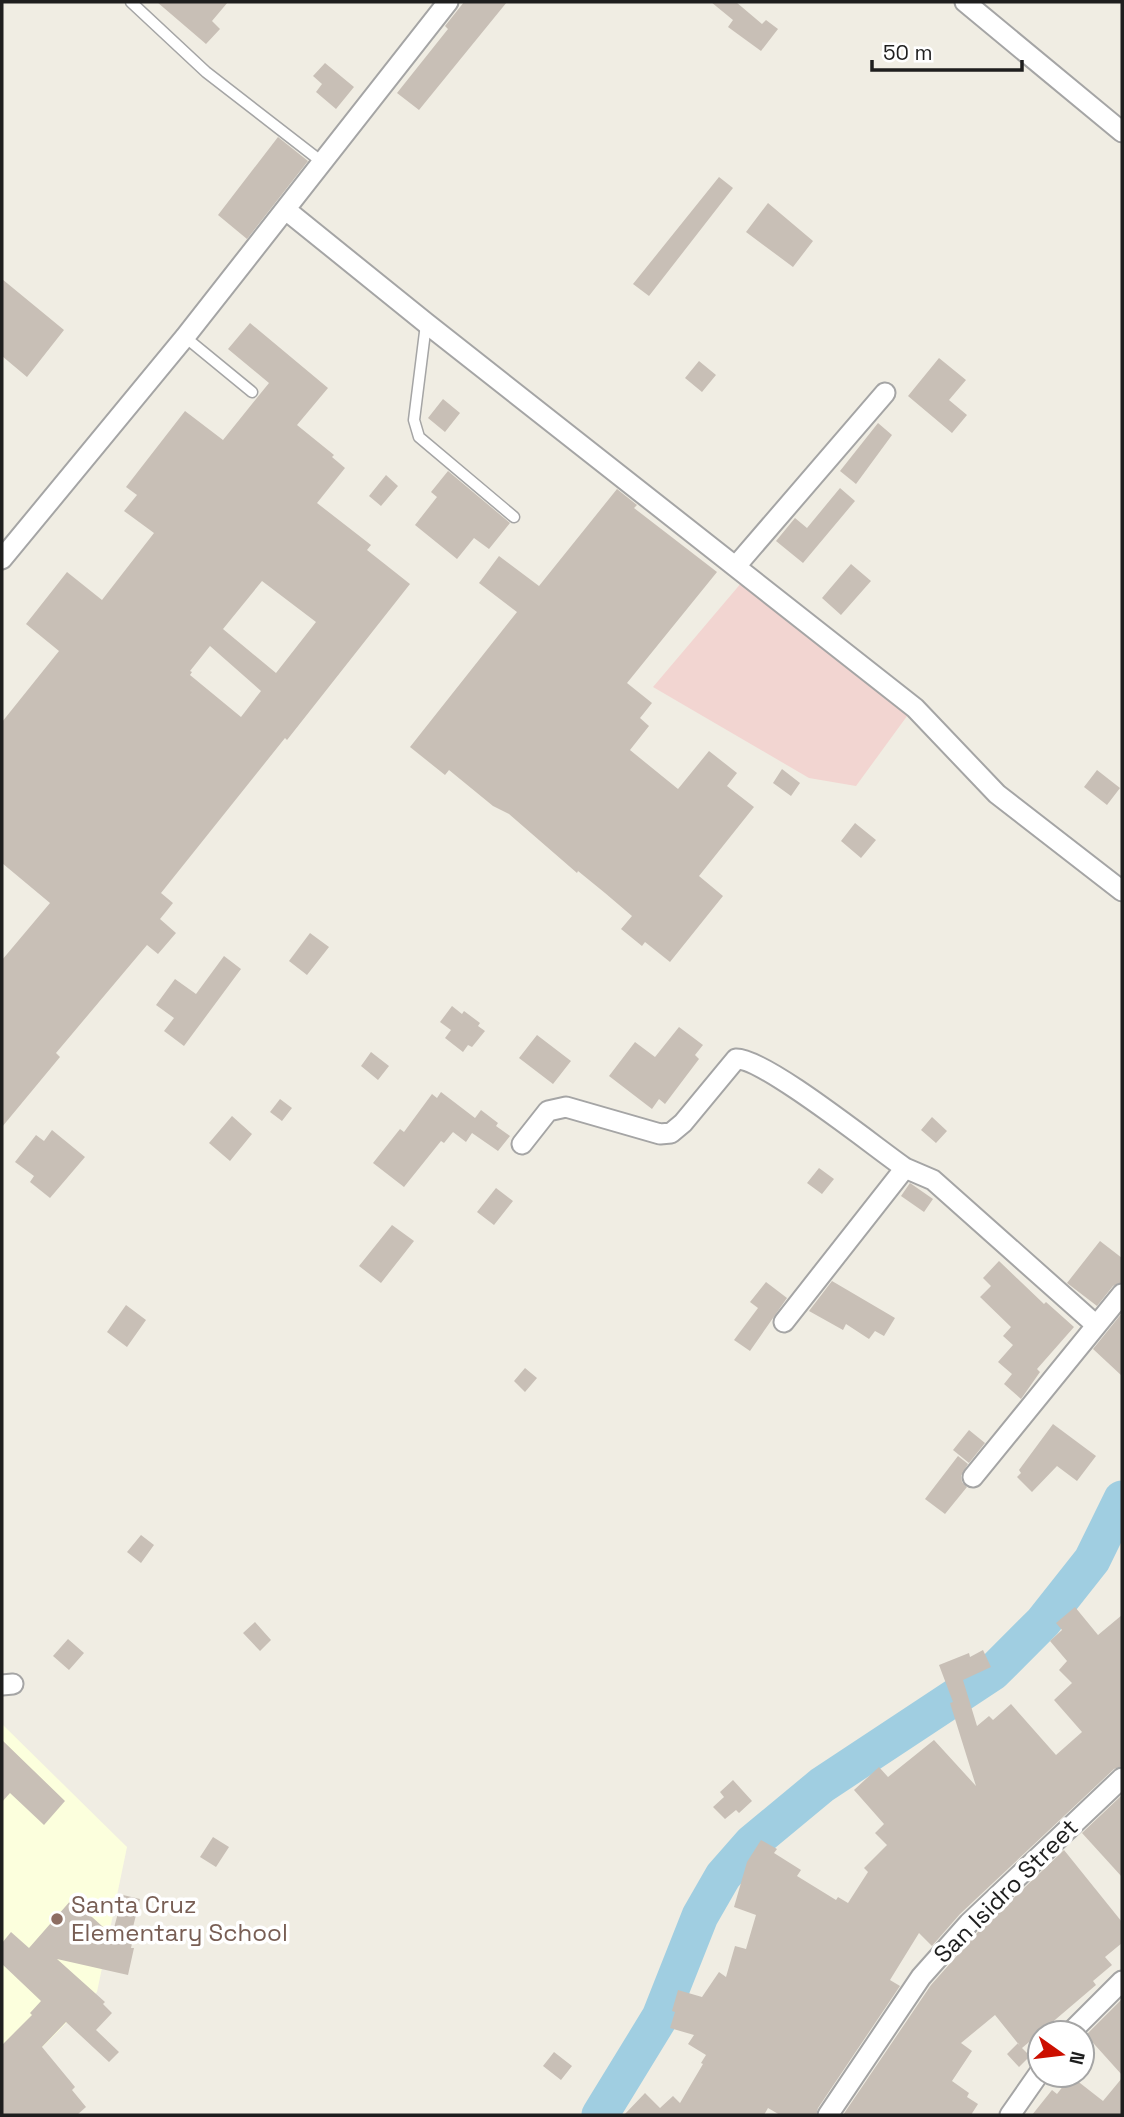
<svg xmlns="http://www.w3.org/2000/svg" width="1124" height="2117" viewBox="0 0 1124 2117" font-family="'Space Grotesk',sans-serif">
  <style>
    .commercial { fill: #f2d5d1 }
    .education { fill: #fcffdd }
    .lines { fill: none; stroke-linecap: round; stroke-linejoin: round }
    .river { stroke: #a0cee1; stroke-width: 37 }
    .building { fill: #c8bfb6; fill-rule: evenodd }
    .service-casing { stroke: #a5a5a5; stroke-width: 13 }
    .minor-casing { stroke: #a5a5a5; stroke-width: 23 }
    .service { stroke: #fff; stroke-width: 10 }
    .minor { stroke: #fff; stroke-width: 19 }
    .education-dot { fill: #8d6e63; stroke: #fff; stroke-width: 2.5 }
    .labels { text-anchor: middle; stroke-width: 7; stroke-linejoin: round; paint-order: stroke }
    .street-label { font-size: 24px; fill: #1e1e1e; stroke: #fff }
    .education-label { font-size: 24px; fill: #785e54; stroke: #fff; text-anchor: start }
  </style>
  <rect width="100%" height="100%" fill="#f0ede3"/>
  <path class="commercial" d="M742,582l168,130 -54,74 -47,-8 -156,-91z"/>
  <path class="education" d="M2,1724l125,123 -30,145 -95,96z"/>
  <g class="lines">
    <path class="river" d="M600,2115l60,-98 40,-101 23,-40 29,-33 70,-58 171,-113 50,-50 49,-62 30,-61"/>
  </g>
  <path class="building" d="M157,2h71l-16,19 8,8 -14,15z
    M464,2h43l-88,108 -22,-17 51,-64 -3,-3z
    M711,2h25l26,22 4,-4 12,9 -17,22 -33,-24 5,-7z
    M325,63l29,24 -18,22 -20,-17 6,-8 -9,-8z
    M278,137l30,24 -61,78 -29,-24z
    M719,177l14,11 -84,108 -16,-12z
    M768,203l45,38 -20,26 -47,-35z
    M2,279l62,51 -37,47 -25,-21z
    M250,323l78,65 -31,37 37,30 -2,2 13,11 -28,35 54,42 -4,5 43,34 -123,156 -2,-2 -124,155 12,10 -13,16 16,14 -18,21 -11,-9 -91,108 4,4 -58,70v-167l48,-57 -48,-40v-141l57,-71 -33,-27 41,-52 35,28 52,-67 -30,-22 13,-16 -11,-8 59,-76 38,29 46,-57 -41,-34zM262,581l54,41 -40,51 -53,-44zM210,646l51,45 -20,26 -51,-42 2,-3 -2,-1z
    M939,358l27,22 -17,20 18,15 -15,18 -44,-37z
    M699,361l17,14 -14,17 -17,-14z
    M443,399l17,14 -15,19 -17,-14z
    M878,423l14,12 -36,49 -16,-13z
    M448,471l62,52 -21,26 -15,-11 -17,21 -42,-34 22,-28 -6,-5z
    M386,475l12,11 -17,20 -12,-10z
    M840,488l15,13 -52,62 -27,-22 19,-23 12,10z
    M617,489l20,16 -3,3 83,64 -90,111 25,20 -12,15 9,8 -19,24 48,39 31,-38 28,22 -10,13 27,21 -55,69 24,20 -53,66 -25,-20 -3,4 -21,-17 11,-13 -27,-23 -27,-22 -1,2 -68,-59 -16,-8 -44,-36 -4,5 -35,-28 107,-135 -38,-29 20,-27 40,30z
    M851,564l20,17 -30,34 -19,-17z
    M782,769l18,14 -9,13 -18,-13z
    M1097,770l23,18 -13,17 -23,-18z
    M855,823l21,17 -15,18 -20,-17z
    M310,933l19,14 -22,28 -18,-14z
    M224,956l17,13 -57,77 -20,-15 10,-13 -18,-13 19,-26 21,15z
    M452,1006l10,8 2,-3 16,12 -2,3 7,5 -13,16 -4,-2 -5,7 -18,-14 6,-8 -11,-8z
    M679,1027l24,18 -8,10 4,4 -34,45 -6,-5 -7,10 -43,-33 26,-34 20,15z
    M537,1035l34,26 -18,23 -34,-26z
    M371,1052l18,14 -11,14 -17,-14z
    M441,1092l34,26 6,-8 17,13 -2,3 14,10 -12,15 -26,-18 -6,9 -13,-10 -9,11 -3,-2 -37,46 -31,-24 27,-34 4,3 28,-38 5,4z
    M280,1099l12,9 -10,13 -12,-9z
    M232,1116l20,18 -22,27 -21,-18z
    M932,1117l15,14 -11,12 -15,-13z
    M52,1130l33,27 -35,41 -20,-16 4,-6 -19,-14 21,-27 8,6z
    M819,1168l15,11 -12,15 -15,-11z
    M910,1183l23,16 -9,13 -23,-16z
    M496,1188l17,13 -19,24 -17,-13z
    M392,1225l22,16 -33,42 -22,-17z
    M1100,1241l22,17v24l-9,4 -16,20 -30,-23z
    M999,1261l45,43 2,-2 28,25 -37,42 3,3 -19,27 -17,-15 8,-10 -14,-12 15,-17 -10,-9 8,-9 -31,-30 11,-11 -8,-8z
    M832,1281l63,37 -11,18 -9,-5 -6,8 -23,-15 -3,6 -34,-19z
    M766,1282l21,16 -37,53 -16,-11 24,-32 -8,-6z
    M126,1305l20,15 -19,27 -20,-15z
    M1122,1313v63l-29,-27z
    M525,1368l12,10 -12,14 -11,-11z
    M1053,1424l43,32 -19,25 -20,-15 -25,26 -15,-15 4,-4 -2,-3z
    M969,1430l16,13 -16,20 -16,-13z
    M958,1456l10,8 -7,12 1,6 5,5 -22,27 -20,-15z
    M141,1535l13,10 -13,18 -14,-11z
    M1075,1607l23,28 24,-20v151l-8,3 -154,145 -28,32 -13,-13 -29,47 10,6 -82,122 -2,7h-36l-12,-7 -4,7h-140l21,-22 15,15 13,-12 7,7 23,-39 -2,-1 5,-8 -18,-11 6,-9 -24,-7 5,-16 -3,-1 6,-21 24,7 17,-25 7,5 9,-31 11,3 10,-34 -22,-8 13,-45 14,-22 16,9 -3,4 27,17 -4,6 39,24 2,-3 10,6 20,-31 -4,-4 23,-23 -12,-12 9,-9 -30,-34 25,-23 9,10 46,-37 42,46 -26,-83 3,-1 -14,-37 30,-12 1,4 13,-7 8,17 -28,13 14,46 12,-10 4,4 18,-16 45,51 26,-23 -28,-32 18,-17 -13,-13 8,-9 -17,-20 12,-11 -6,-7z
    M255,1622l16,18 -11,11 -17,-18z
    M68,1639l16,14 -15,17 -16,-14z
    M2,1740l63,61 -21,24 -34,-32 -8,9z
    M733,1780l19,21 -13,12 -3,-3 -11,9 -12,-12 11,-10 -4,-5z
    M1122,1795v82l-40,-44z
    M213,1837l16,10 -13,20 -16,-10z
    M1064,1850l58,72v21l-17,14 7,8 -19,16 3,4 -74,63 8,8 -11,11 -12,-13 11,-11 2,3 -25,-31 -34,28 11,8 -20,30 17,12 -2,4 11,7 -7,11h-128l88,-130 47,-53z
    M123,1895l17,4 -10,40h3l-2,9h3l-6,27 -71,-16 48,43 -2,2 9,9 -16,17 23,22 -10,10 -43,-40 -24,25 33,40 -3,3 14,17 -9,8h-75v-70l30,-30 -2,-2 11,-12 -39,-37v-21l9,-11 18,16 43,-49 40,36z
    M1122,1999v76l-36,-40z
    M554,2052l18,14 -11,14 -18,-14z
    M1071,2076l32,25 19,-23v37h-90l20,-25 5,4z"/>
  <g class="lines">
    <g class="service-casing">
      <path id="service" d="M131,2l75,70 116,90
        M426,324l-12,96 5,17 95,80
        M185,337l67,55"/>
    </g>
    <g class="minor-casing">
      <path id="minor" d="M965,2l157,130
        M286,210l140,113 489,385 82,86 125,97
        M2,559l183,-222 263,-335
        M736,566l149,-173
        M522,1144l26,-33 18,-4 94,27 11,-1 12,-10 53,-64c27,-2 140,89 169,109
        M784,1322l121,-154 28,12 163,145
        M973,1477l149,-183
        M2,1685l11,-1
        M1070,2033l52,-52
        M828,2115l93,-138 48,-54 153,-145
        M1010,2115l30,-43"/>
    </g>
    <use href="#service" class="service"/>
    <use href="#minor" class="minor"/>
  </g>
  <circle class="education-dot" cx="57" cy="1919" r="7"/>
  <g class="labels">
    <g class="street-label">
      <text transform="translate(1006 1891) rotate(-45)" y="8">San Isidro Street</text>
    </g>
    <g class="education-label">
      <text x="71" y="1913">Santa Cruz<tspan x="71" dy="28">Elementary School</tspan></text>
    </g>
  </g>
  <rect width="1124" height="2117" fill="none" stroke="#1e1e1e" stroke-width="7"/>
  <g transform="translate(1061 2054) rotate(104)"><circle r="33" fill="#ffffff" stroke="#a5a5a5" stroke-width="2"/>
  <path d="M0-5L12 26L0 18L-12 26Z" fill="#cc0f00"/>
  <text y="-10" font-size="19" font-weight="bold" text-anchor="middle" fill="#1e1e1e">N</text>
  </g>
  <path d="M872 60v10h150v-10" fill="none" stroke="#1e1e1e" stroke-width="3.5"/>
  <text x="883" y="60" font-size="21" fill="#1e1e1e" stroke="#ffffff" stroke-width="5" paint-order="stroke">50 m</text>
</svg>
